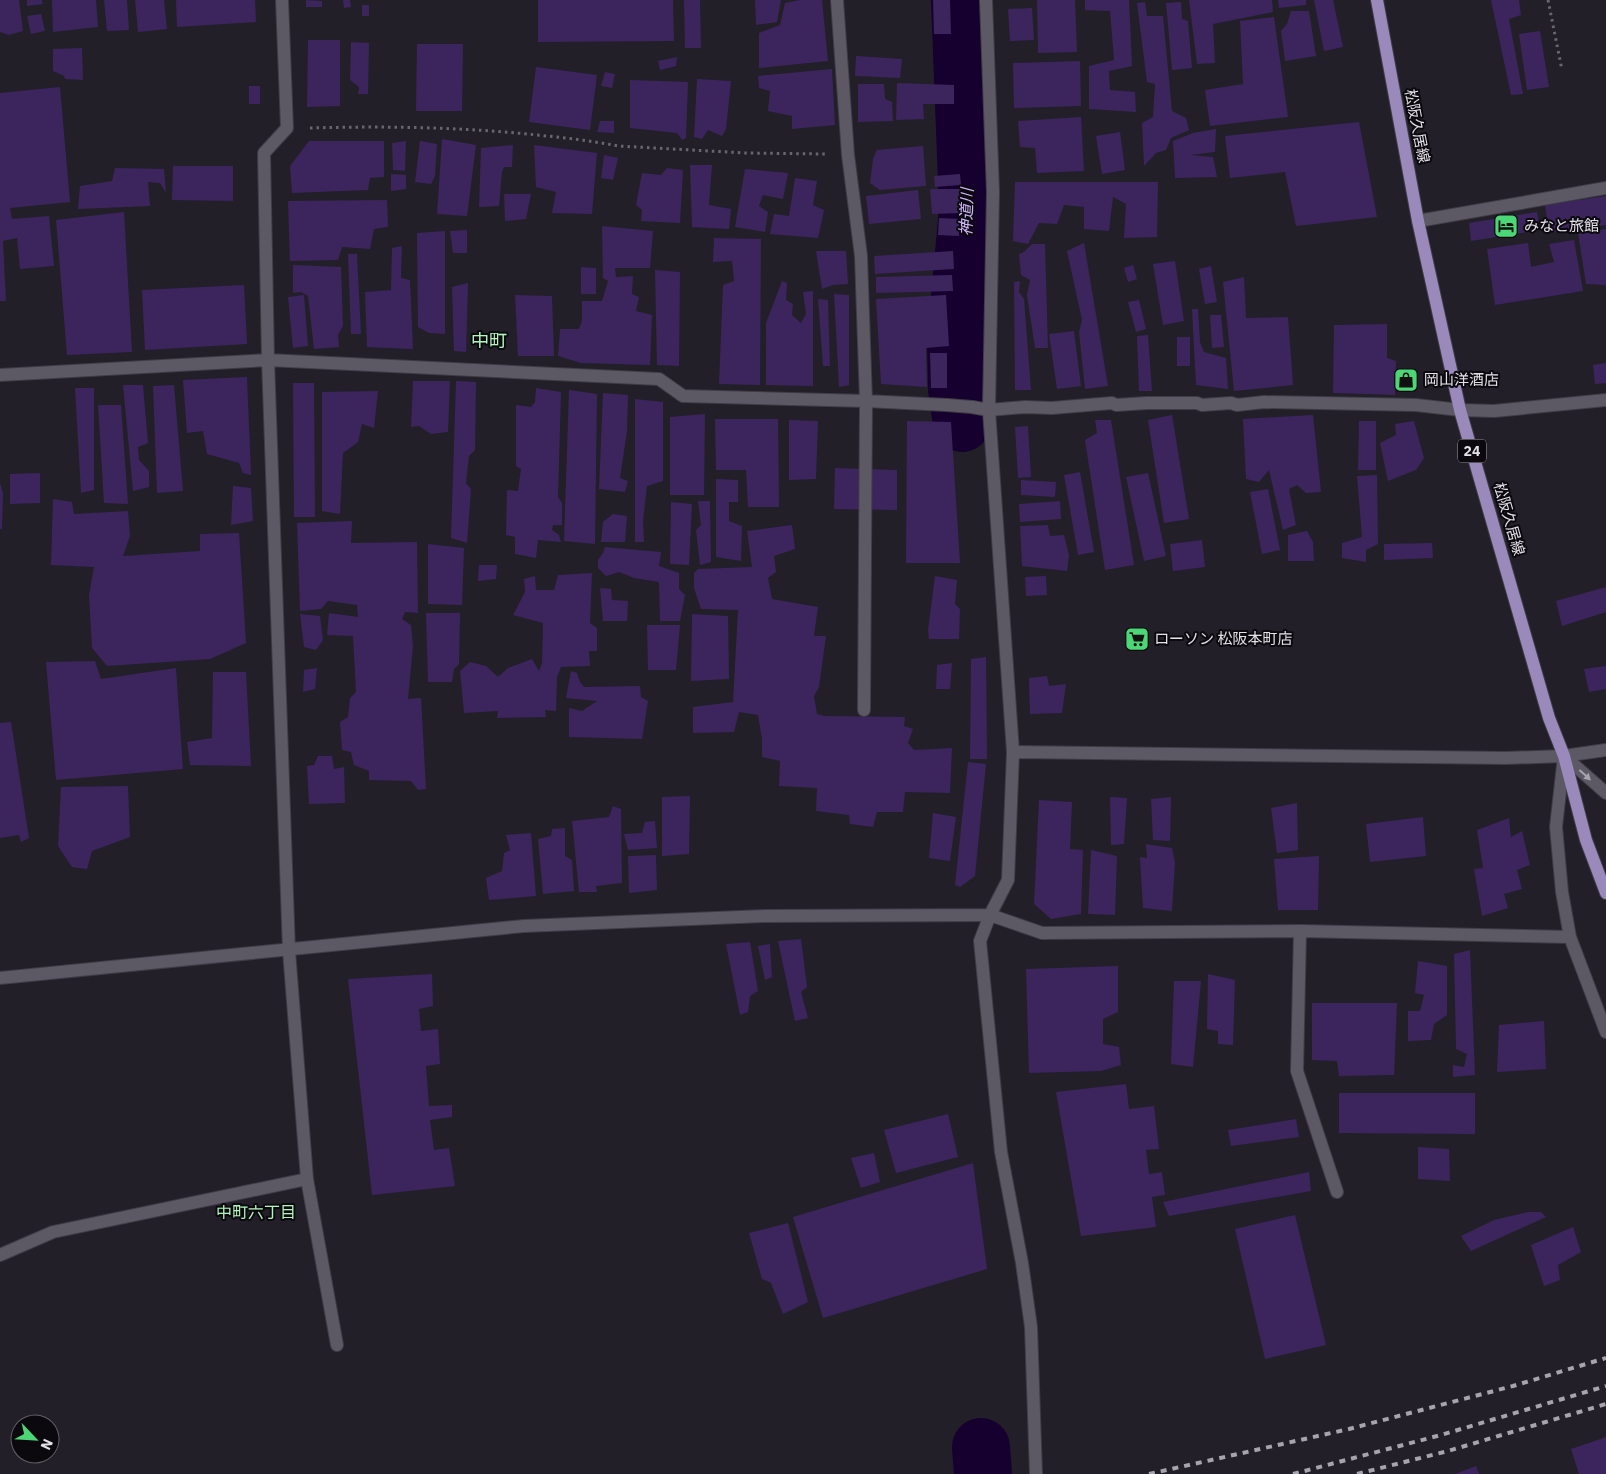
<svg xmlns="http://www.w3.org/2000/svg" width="1606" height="1474" viewBox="0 0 1606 1474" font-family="'IBM Plex Sans','Noto Sans JP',sans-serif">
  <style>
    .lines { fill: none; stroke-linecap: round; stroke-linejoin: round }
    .river { stroke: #16002f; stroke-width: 58 }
    .building { fill: #3b255c }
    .service-casing { stroke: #403c46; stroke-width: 14 }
    .minor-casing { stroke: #403c46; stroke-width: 14 }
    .tertiary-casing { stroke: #403c46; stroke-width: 14 }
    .primary-casing { stroke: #403c46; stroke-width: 14 }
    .path { stroke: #69666f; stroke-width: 3; stroke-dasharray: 2.5 4; stroke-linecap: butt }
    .service { stroke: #5c5965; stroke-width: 12 }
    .minor { stroke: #5c5965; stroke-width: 12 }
    .tertiary { stroke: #5c5965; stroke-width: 12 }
    .primary { stroke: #9a89bb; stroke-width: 12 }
    .rail { stroke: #a7a4ac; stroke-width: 4; stroke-dasharray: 6 6; stroke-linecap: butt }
    .oneway { fill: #a7a4ae }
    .labels { text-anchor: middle; stroke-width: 4; stroke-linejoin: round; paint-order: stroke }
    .shield { fill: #0b090e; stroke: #a3a0a7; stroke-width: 1 }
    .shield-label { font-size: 14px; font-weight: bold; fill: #e4e1e9 }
    .street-label { font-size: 15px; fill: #e4e1e9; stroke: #0b090e }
    .poi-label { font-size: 15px; fill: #e4e1e9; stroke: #0b090e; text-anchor: start }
    .water-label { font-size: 16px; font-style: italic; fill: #ceb6fc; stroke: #0b090e }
    .neighbourhood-label { font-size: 16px; fill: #b1f4be; stroke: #0b090e }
    .quarter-label { font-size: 18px; fill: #b1f4be; stroke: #0b090e }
  </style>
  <rect width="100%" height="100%" fill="#221f29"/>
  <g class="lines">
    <path class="river" d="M960,0l8,209 -12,131 1,49 5,34
      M981,1447l2,27"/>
  </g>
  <path class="building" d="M0,0h19l4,31 -14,4 -9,-3z
    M27,0h15l1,4 -16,2z
    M52,0h44l2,27 -45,5z
    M104,0h23l2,30 -22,1z
    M135,0h29l3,29 -29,3z
    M176,0h79l1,22 -79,5z
    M306,0l16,1v6h-16z
    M343,0h7l1,7 -7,1z
    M538,0h135l1,41 -136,1z
    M684,0h16l1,48h-16z
    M755,0h26l-4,22 -21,3z
    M800,0h22l6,61 -69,7v-35l21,-8 5,-22z
    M933,0h17l1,34h-17z
    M1037,0h38l2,52 -39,1z
    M1085,0h44l3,66 -23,5 1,19 25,2 1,20 -47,-3v-43l25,-6 -4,-49 -25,-1z
    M1189,0h83l1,12 -60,12 2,39 -18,1z
    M1278,0h28v5l-27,3z
    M1314,0h19l10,47 -19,4z
    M1491,0h28l2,15 -12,4 14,75 -12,1z
    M1145,2l2,14h16l9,95 14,7 3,12 -18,8 -5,12 -10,3 -12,13 -2,-43 11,-6 2,-33 -8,-2 -10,-79z
    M1181,2l1,17 6,2 4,47 -20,2 -6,-67z
    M362,5h7v11h-7z
    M1032,8l2,32 -24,1 -2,-32z
    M1291,11h18l7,45 -31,5 -4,-30 6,-7z
    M41,14l4,17 -14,3 -4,-18z
    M1274,17l14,100 -78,9 -5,-36 38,-6 -3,-63z
    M1540,31l9,56 -22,3 -8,-56z
    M308,40h32v66l-33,1z
    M351,42l18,1 -1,51h-10l1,-7 -9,-7z
    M417,44h46l-1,67h-46z
    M82,48l1,32 -18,-1 -1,-3 -11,-5v-22z
    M856,56l46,3 -2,19 -45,-2z
    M677,57l-1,9 -16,4 -2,-9z
    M1080,61l1,45 -67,2 -1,-45z
    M536,67l61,8 -7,55 -61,-8z
    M832,69l3,56 -43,4v-13l-24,-5 2,-20 -11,-3 -1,-12z
    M605,72l10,2 -3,14 -11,-2z
    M697,79l34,2 -5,48 -4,7 -14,-6 -6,9 -8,-2z
    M630,80l58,2 -2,56 -4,2 -5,-7 -47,-5z
    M897,83l57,2v19h-31l1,15 -28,1z
    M858,84h26l1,15 7,3 1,19 -35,1z
    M249,86h11v18h-11z
    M60,87l10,115 -60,6 2,11 37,-3 5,50 -34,3 -3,-31 -14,3 3,60h-6v-208z
    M1081,117l3,54 -47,2 -2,-25 -15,-1 -2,-26z
    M600,121h14v12l-17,-1z
    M1359,122l18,95 -81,9 -11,-54 -55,6 -5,-42z
    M1216,129l-1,23 -25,3 23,2 4,20 -42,1 -2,-37 20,-8z
    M1120,132l5,38 -23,4 -6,-38z
    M442,139l34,6 -9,71 -30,-2z
    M309,141h75v36l-14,1 -2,12 -76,3 -2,-27z
    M406,141l-1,30 -12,-1 -1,-27z
    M420,141l17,3 -2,32 -4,8 -16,-2z
    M513,145l-1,22h-8l-2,5 -3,34 -20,1 2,-59z
    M534,145l63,8 -5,61 -40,-1 4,-21 -20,-5z
    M923,146l3,40 -46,4 -10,-7 3,-24 4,-9z
    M604,155l14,3 -5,22 -12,-2z
    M690,165h22l-3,40 22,4 -2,20 -37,-2z
    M173,166h60v35l-61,-1z
    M115,168l49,1 2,24 -6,-10 -12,-1 2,24 -72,3 2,-23 32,-5z
    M667,168l16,2 -3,53 -39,-2 1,-11 -6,-5 6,-32 19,2z
    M745,169l43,4 -5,26 -20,-4 -4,11 9,6 -3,20 -30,-5z
    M391,174l15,1v14l-15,2z
    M960,174l1,11 -26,2 -1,-11z
    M795,178l22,3 -4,24 11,5 -6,28 -48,-4 4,-20 15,2z
    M1015,182h143l-1,55 -33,1 2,-34 -13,-7 -4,34 -25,-2v-22l-20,-2 -7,19 -18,-1 -11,21 -15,-3z
    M930,189h31v24l-29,1z
    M918,190l3,29 -52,5 -3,-28z
    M504,194h27l-5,25 -21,2z
    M1606,196v29l-57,8 -4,-28z
    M387,200l1,27 -14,2 -4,20 -28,-2 -4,13 -48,1 -2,-60z
    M124,212l8,140 -65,3 -11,-135z
    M1537,212l3,18 -69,11 -2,-18z
    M939,218l21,1 -1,17 -21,-1z
    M602,226l51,5 -3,37h-35l1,9 17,-1 -1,18 7,3 -3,14 16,4 -2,50 -69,-2 -23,-7 2,-27h19l3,-8v-20h20l6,-20 -5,-3z
    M1606,229v56l-20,-1 -8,-51z
    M467,230v23h-14l-3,-22z
    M445,231v103l-16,-1 -11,-6 -1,-94z
    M714,238l47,1 -1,146 -41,-1 4,-99 11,-4 -2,-20 -19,1z
    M1574,240l9,51 -88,14 -8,-56 41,-6 3,24 23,-5 -5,-18z
    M1084,243l24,143 -23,3 -6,-57 3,-12 -15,-69z
    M1032,244h13l3,104h-13l-8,-53 3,-15 -9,-5 -2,-21 5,-2z
    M402,246l-1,32 9,2 3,69 -46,-2 -2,-55 26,-2 1,-42z
    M816,251h30l2,33 -15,1 -11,4z
    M953,251l1,18 -79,5 -1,-18z
    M348,254h9l4,80h-10z
    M1175,261l9,60 -21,4 -10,-61z
    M293,265l48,2 2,59 -5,9 1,12 -25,2 -6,-53 -7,-4 -8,1z
    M1133,265l4,14 -9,3 -4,-14z
    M1211,266l6,36 -12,2 -6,-35z
    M581,267l15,1v26h-15z
    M655,270l25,2 -1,94 -22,-1z
    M952,275l1,16 -77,2v-16z
    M1244,277l2,41 42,-1 5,68 -59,6 -11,-109z
    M782,281l5,2 -1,17 7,4 -1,11 9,8 5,-9 -3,-22 10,-1v95l-47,-1v-62z
    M1020,281l-1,11 5,7 7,91h-16l-1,-108z
    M468,283l-2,69 -12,-1 -2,-64z
    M244,285l3,59 -102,6 -3,-60z
    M834,294l15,1v90l-10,2z
    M304,295l4,51 -15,2 -5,-51z
    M515,295l37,1 2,60h-36z
    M946,295l3,51 -23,2 1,39 -46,-3 -5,-85z
    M818,299l10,1 2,66h-7z
    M1139,300l7,29 -10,3 -8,-30z
    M1192,309h6l2,33 4,10 22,6 2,31 -32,-4z
    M1210,315h11l3,32 -12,1z
    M1387,324v34l9,3 -1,34 -62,-2 1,-68z
    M1074,331l7,55 -24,3 -8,-55z
    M1148,335l4,56h-13l-2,-55z
    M1177,337h13v29h-13z
    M930,353h17v35h-16z
    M1606,363v20l-11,1 -2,-19z
    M247,377l4,98 -8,-2 -4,-10 -32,-9 -4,-23 -16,2 -4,-53z
    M413,381h37l-2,51 -17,2 -12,-8 -8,1z
    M456,381l20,1 -1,68 -6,6 -3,27 5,6 -4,54 -16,-5z
    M293,383h21l1,134h-21z
    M123,385h20l5,58 -10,4 1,13 10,11v16l-16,4z
    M174,385l9,106 -26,2 -4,-107z
    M75,388h19v102l-13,3z
    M536,388l25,4 -3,105 4,6v22h-9l-1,5 7,5 2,7 -23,-2 -2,18 -21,-4v-17l-9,-2 1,-45 11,1 3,-22 -5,-3v-61l15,2 4,-5z
    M569,390l28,4 -2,150 -31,-3z
    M378,391l-4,37 -12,-4 -4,18 -15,11 -3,61 -18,-3v-119z
    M603,393l25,2 -1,36 -7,47 8,3 -3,11 -26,-3z
    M635,399l28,3v79l-16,5 -4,35 1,21h-9z
    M98,405h23l7,99 -24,-1z
    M705,414l-1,81h-34v-78z
    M1172,415l17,104 -25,4 -16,-103z
    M1313,415l8,77 -15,1 -9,-8 -8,4 7,36 -13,5 -14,-60 -10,12 -13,-3 -3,-60z
    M715,419h63l1,88h-31l-2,-37h-30z
    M789,420l29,1 -2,58 -27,1z
    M1095,420h16l23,145 -29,5 -20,-130 12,-7z
    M907,421l44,1 9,141h-54z
    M1359,421h17v49h-18z
    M1414,421l10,37 -8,12 -28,11 -8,-38 16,-8 -1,-11z
    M1028,426l3,51 -13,1 -3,-51z
    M835,468l62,2v40l-63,-1z
    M1080,472l14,80 -16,3 -14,-80z
    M40,473v30l-30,1v-30z
    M1148,473l18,83 -22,5 -18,-84z
    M1377,475l1,69 -12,6v12l-24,-4v-15l20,-6 -5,-61z
    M716,479l22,1v22h-9v19l13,5 -1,35 -25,-4z
    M1021,480l35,2 -1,15 -34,-2z
    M0,483l3,10 -1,36h-2z
    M233,486l18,2 2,33 -22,4z
    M1268,489l12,61 -18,4 -12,-62z
    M53,499l19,3 2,12 54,-3 2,25 -7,20 77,-5v-17l39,-1 7,110 -36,16 -103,7 -15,-18 -3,-53 5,-28 -43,-2z
    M698,501h12l1,61 -11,3 -4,-35 5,-5z
    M1060,501l1,18 -41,3 -1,-18z
    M671,502l21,2 -3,61 -19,-1z
    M613,514l14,2 -2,26h-24l2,-20z
    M352,521l-1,22 66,-1 1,71 -13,-1 -3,7 9,6 2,21 -5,53 13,-1 5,91 -8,1 -7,-9 -42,-1v-9l-15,-6 -3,-13 -9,-2 -2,-28 8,-5 2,-19 6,-6 -3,-56 -26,-1 2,-22 29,4 -1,-12 -29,-4 -7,8 -21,2 -3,-88z
    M792,525l3,24 -21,7 2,16 -8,6 4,21 46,8 -4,29h12l-7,51 -5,9 3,18 7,2 81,1 -1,9 9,3 -5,14 6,7 38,-2 -2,45 -45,-1 -2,20h-26l-4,15 -23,-3 -1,-9 -33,-4 1,-23 -38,-2 1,-25 -18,-4v-18l-4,-24 -19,-3 -5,20 -41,1v-26l40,-5 5,-92 -37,-1 -7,-21v-15l4,-4 54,-2 -5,-36z
    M1048,525l2,11 14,-1 5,20 -2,16 -45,-5 -2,-40z
    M1307,531l6,11 1,19h-26v-26z
    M1202,540l3,27 -32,4 -3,-27z
    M1432,543l1,15 -49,2v-16z
    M428,544l36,4 -2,57 -34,-1z
    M605,547l56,5 -2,14 20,7v16l6,6 -5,26h-20l-1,-39 -25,-4 -15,-6 -13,4 -8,-8v-8l5,-7z
    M479,565h18l-1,14 -18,2z
    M592,573l-2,50 7,5v23h-8l1,15 -29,1 -4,10 -1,34 -11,-1 1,7 -49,1 1,-7 -34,2 -4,-42 10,-9 16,4 12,11 10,-9 24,-9 7,12 3,-8 1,-40 -30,-8 12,-23 -1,-13 11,-3 1,14h18l4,-15z
    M935,576l22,4 -2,24 5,5 -1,30h-30l-1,-9z
    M1046,576l1,19 -21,1 -1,-19z
    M1606,587v25l-44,14 -6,-25z
    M600,588l11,1 1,11 16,1 -1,20h-24z
    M426,613h34l-1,51 -5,5 -2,13h-24z
    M300,614l20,2 3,24 -7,10 -12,-3z
    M692,614l36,2 1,63 -38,2z
    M647,625h33l-4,45h-28z
    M986,657l1,102h-17l1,-100z
    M95,661l6,18 75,-11 7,101 -127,11 -10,-118z
    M952,663l-2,26h-14l1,-24z
    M1606,666v23l-17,3 -5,-23z
    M317,668l-2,21 -12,3 1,-22z
    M571,671l6,2 3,9 4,5 56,-1 1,11 7,4 -6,38 -73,-2v-29l13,3 15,-10 -31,-3z
    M213,672h33l5,94 -61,-1 -3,-23 25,-4z
    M1047,676l2,10 17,-2 -4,29 -32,1 -1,-36z
    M11,722l18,116 -8,4 -2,-7 -19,3v-115z
    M318,756h14l2,13 10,-2 1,36 -36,1 -2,-38 7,-1z
    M968,762l18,2 -11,112 -15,11 -5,-2z
    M128,786l2,51 -38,14 -5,18 -15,-2 -14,-21 3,-59z
    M690,796l-1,58 -27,2v-59z
    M1110,797l17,1 -3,46 -13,1z
    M1171,797l-1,44 -17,-1 -2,-41z
    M1039,800l33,2 -2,47 13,1 -2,64 -30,5 -17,-15z
    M1297,803l1,47 -21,3 -6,-45z
    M613,806l8,3 1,74 -26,3 1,6h-18l-7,-71 37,-4z
    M933,813l23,4 -6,44 -21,-3z
    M1423,817l3,39 -56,6 -4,-38z
    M1509,818l2,19 11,-6 8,34 -13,5 5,19 -18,5 4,14 -26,8 -8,-47 9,-1 -6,-38z
    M655,821l2,27 -29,2 -4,-16 18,-1 3,-11z
    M565,828v28l7,4 2,31 -31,3 -5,-55 13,-3 1,-7z
    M531,833l5,63 -47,4 -3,-22 16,-7 2,-18 6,-3 -4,-15z
    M1146,844l26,4 3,15 -3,48 -29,-3 -3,-51 7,1z
    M1091,850l26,6 -2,59 -27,-1z
    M656,855l1,35 -28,3 -1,-37z
    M1319,856l-1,54h-40l-4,-51z
    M801,939l6,48 -6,5 7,26 -13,3 -17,-80z
    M750,942l8,49 -8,5 -2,16 -8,3 -14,-71z
    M770,944l2,33 -7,3 -7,-34z
    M1470,950l5,125 -22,2v-12l11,2 3,-13 -11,-5 -2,-95z
    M1418,961l29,5v49l-13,9 -3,16 -23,1v-30h12l4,-16 -9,-2z
    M1118,966v46l-15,7v25l16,3 2,18 -20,6 -72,2 -3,-104z
    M432,974l1,32 -14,3 2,22 17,-2 2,35 -14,2 3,40 23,-1v12l-22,3 4,30 15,-2 6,38 -83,9 -24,-216z
    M1208,974l27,6 -2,65 -15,-1v-13l-11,-2z
    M1174,981h27l-8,86 -22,-3z
    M1312,1003h85l-3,72 -55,1 -2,-15 -25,-1z
    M1544,1021l2,48 -49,3 2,-47z
    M1126,1084l3,25 25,-3 5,43 -13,1 3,24 13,-2 3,23 -13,2 4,30 -75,9 -25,-144z
    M1339,1093h136v41l-136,-1z
    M948,1114l10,43 -62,16 -12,-43z
    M1296,1119l3,18 -68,9 -3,-16z
    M1418,1147l31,2 1,32 -32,-2z
    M874,1153l6,29 -19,6 -10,-30z
    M973,1163l14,106 -164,49 -30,-101z
    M1309,1172l2,19 -142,25 -6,-14z
    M1528,1212h13l5,5 -75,34 -10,-15 33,-16z
    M1295,1215l31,130 -61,14 -30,-130z
    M788,1223l20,79 -25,12 -12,-31 -9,-4 -13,-46z
    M1573,1227l8,25 -23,13 2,15 -16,6 -13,-41z
    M1606,1437v37h-27l-8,-25z
    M1476,1466l3,8h-24z"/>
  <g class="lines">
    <g class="service-casing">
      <path id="service" d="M1418,221l188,-33
        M864,710l2,-309"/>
    </g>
    <g class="minor-casing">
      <path id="minor" d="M282,0l5,128 -23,25 4,207 21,591 18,228 30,166
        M837,0l11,155 13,101 5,145
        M986,0l7,192 -4,218 24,342
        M0,375l268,-15 391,19 24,17 183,5 81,4 25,2 17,3 36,-3 27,1 60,-5 4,2 31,-2h50l5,2 29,-2 6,2 27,-3 152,3 44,5 34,1 112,-11
        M1564,756l-8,71 6,65 8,45 36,95
        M1564,756l42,37
        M1300,931l-3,140 40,121
        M0,1255l53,-23 254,-53
        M1036,1474l-5,-147 -9,-64 -21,-111 -21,-211 10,-26 52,18 258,-2 270,6"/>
    </g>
    <g class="tertiary-casing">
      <path id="tertiary" d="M0,978l524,-52 242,-10 224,-1 18,-35 5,-128 493,6 58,-2 42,-6"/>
    </g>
    <g class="primary-casing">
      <path id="primary" d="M1377,0l41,221 42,189 89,308 15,38 22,84 20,53"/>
    </g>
    <path class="path" d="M1548,0l14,70
      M310,128c73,-2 145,-1 217,6 30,3 61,6 91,12l128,7 79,1"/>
    <use href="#service" class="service"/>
    <use href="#minor" class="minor"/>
    <use href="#tertiary" class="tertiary"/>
    <use href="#primary" class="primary"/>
    <path class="rail" d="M1149,1474l200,-45 164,-43 93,-28
      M1293,1474l148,-39 165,-49
      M1357,1474l91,-23 158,-47"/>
  </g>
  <defs><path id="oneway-solid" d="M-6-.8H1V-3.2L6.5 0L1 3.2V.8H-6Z" transform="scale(1.25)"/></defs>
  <use class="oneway" href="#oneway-solid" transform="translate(1585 775) rotate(42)"/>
  <defs>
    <g id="hotel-square" transform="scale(1.25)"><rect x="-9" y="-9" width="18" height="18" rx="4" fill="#4dd676" stroke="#0b090e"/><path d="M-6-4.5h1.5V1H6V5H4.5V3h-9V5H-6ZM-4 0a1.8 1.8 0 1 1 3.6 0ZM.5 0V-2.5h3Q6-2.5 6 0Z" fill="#111"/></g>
    <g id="shop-square" transform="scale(1.25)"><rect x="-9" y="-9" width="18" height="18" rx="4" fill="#4dd676" stroke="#0b090e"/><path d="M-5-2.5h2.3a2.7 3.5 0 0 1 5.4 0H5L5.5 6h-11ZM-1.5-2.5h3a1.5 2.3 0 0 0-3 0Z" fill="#111"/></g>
    <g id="supermarket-square" transform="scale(1.25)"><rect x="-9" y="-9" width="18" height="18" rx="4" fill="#4dd676" stroke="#0b090e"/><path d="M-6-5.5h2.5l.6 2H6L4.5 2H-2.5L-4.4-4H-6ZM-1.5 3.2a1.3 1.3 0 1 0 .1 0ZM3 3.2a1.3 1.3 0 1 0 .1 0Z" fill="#111"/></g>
  </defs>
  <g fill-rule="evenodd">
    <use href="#hotel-square" x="1506" y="226"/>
    <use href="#shop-square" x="1406" y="380"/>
    <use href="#supermarket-square" x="1137" y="639"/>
  </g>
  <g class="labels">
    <rect class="shield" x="1458" y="439.5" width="28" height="23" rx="4"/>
    <g class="shield-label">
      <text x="1472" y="456">24</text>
    </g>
    <g class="street-label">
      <text transform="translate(1417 126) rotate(79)" y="5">松阪久居線</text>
      <text transform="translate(1509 519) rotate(74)" y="5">松阪久居線</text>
    </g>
    <g class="poi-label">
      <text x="1524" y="231">みなと旅館</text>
      <text x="1424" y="385">岡山洋酒店</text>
      <text x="1154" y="644">ローソン 松阪本町店</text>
    </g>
    <g class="water-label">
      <text transform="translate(966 212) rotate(-88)" y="6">神道川</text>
    </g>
    <g class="neighbourhood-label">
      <text x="256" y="1218">中町六丁目</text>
    </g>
    <g class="quarter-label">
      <text x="489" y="347">中町</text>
    </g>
  </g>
  <g transform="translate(35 1439) rotate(115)"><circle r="24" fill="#0b090e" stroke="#625f66"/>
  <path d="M0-4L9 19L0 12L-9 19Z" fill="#4dd676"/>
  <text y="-8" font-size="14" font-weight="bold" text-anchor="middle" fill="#e4e1e9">N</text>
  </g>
</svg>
